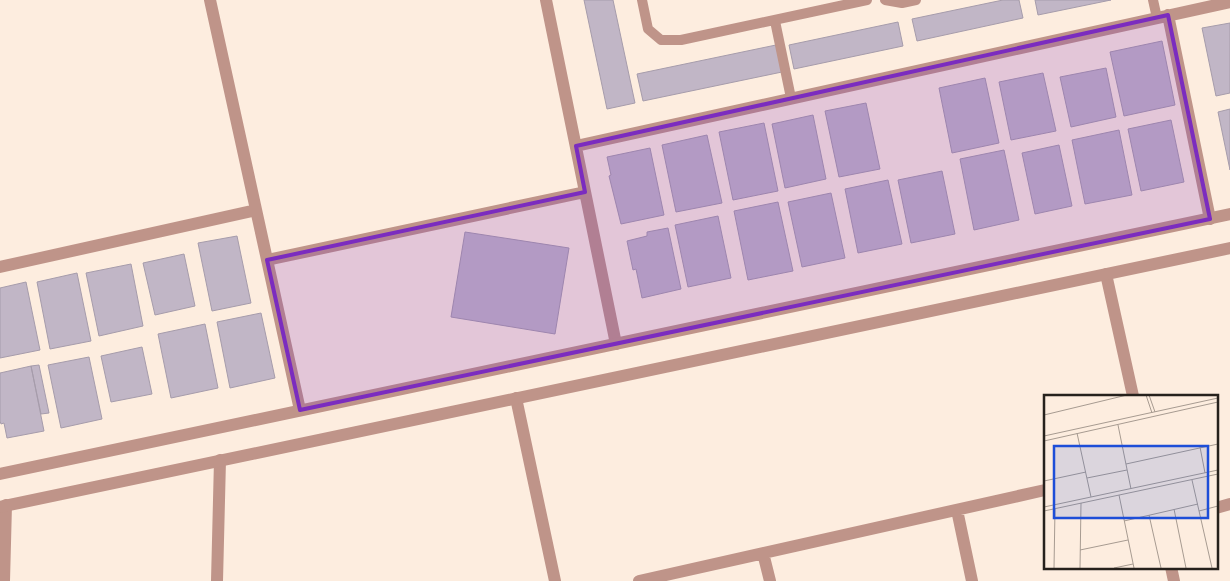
<svg xmlns="http://www.w3.org/2000/svg" width="1230" height="581" viewBox="0 0 1230 581" font-family="'Noto Sans',sans-serif">
  <style>
    .building { fill: #c1b6c6; stroke: #a69cab }
    .lines { fill: none; stroke-linecap: round; stroke-linejoin: round }
    .service { stroke: #bf9489; stroke-width: 10 }
    .minor { stroke: #bf9489; stroke-width: 12 }
    .tertiary { stroke: #bf9489; stroke-width: 12 }
    .marked { fill: #7b2cbf; fill-opacity: 0.2; stroke: #7b2cbf; stroke-width: 4; stroke-linejoin: round }
    .inset-road { fill: none; stroke: #a79b91; stroke-width: 1 }
    .view { fill: #1d4ed8; fill-opacity: 0.15; stroke: #1d4ed8; stroke-width: 2.5 }
    .inset-edge { fill: none; stroke: #26211c; stroke-width: 2.5 }
  </style>
  <rect width="100%" height="100%" fill="#fdeddf"/>
  <path class="building" d="M584,0h29l22,103 -28,6z
    M1003,0h16l4,18 -106,23 -5,-22z
    M1035,0h76l-73,15z
    M898,22l5,24 -109,23 -5,-24z
    M1230,23v70l-14,3 -14,-68z
    M1162,41l13,64 -51,11 -14,-64z
    M776,45l6,27 -139,29 -6,-27z
    M1106,68l10,49 -45,10 -11,-50z
    M1043,73l13,58 -45,9 -12,-58z
    M985,78l14,65 -47,10 -13,-65z
    M866,103l14,66 -41,8 -14,-66z
    M1230,109v61l-12,-58z
    M813,115l13,64 -41,9 -13,-64z
    M1171,120l13,62 -43,9 -13,-62z
    M764,123l14,68 -45,9 -14,-68z
    M1119,130l13,65 -47,9 -13,-64z
    M707,135l15,68 -46,9 -14,-67z
    M1059,145l13,61 -37,8 -13,-61z
    M650,148l14,67 -43,9 -12,-48 2,-1 -4,-18z
    M1004,150l15,70 -45,10 -14,-71z
    M942,171l13,63 -44,9 -13,-63z
    M888,180l14,64 -44,9 -13,-64z
    M831,193l14,65 -43,9 -14,-65z
    M778,202l15,69 -45,9 -14,-69z
    M718,216l13,62 -43,9 -13,-62z
    M668,228l13,61 -39,9 -6,-29 -3,1 -6,-29 20,-5v-4z
    M465,232l104,16 -14,86 -104,-17z
    M237,236l14,67 -39,8 -14,-68z
    M184,254l11,52 -40,9 -12,-52z
    M131,264l12,62 -44,10 -13,-63z
    M77,273l14,68 -41,8 -13,-67z
    M26,282l14,68 -40,8v-70z
    M261,313l14,65 -45,10 -13,-66z
    M205,324l13,64 -47,10 -13,-64z
    M142,347l10,47 -41,8 -10,-46z
    M89,357l13,62 -41,9 -13,-63z
    M39,365l10,48 -8,1 -10,-48z
    M31,366l13,65 -37,7 -3,-15 -3,1 -1,-3v-48z"/>
  <g class="lines">
    <path class="service" d="M642,0l6,29 13,11h20l186,-40
      M885,0l17,3 14,-3
      M1153,0l4,18
      M775,21l16,77"/>
    <path class="minor" d="M210,0l90,410
      M546,0l70,344
      M1168,15l42,204
      M576,146l654,-144
      M267,260l318,-68
      M0,267l256,-57
      M1106,274l27,122
      M516,398l39,183
      M1216,508l14,-4
      M957,510l15,71
      M763,553l7,28
      M1171,567l3,14
      M4,581l2,-76
      M217,581l3,-121
      M639,581l406,-91"/>
    <path class="tertiary" d="M0,474l1230,-260
      M0,507l1230,-259"/>
  </g>
  <path class="marked" d="M1168,15l42,204 -910,191 -33,-150 318,-68 -9,-46z"/>
  <g transform="translate(1044 395)">
    <rect width="174" height="174" fill="#fdeddf"/>
    <path class="inset-road" d="M102,0l6,18M105,0l6,17M0,20l83,-20M74,30l13,64M33,38l14,64M0,41l174,-38M0,46l174,-39M156,52l5,26M82,69l92,-20M43,83l40,-8M148,85l20,88M0,86l42,-9M75,100l15,73M0,112l174,-37M130,114l12,59M0,116l174,-37M155,116l19,-5M105,120l12,53M80,126l74,-17M36,155l48,-10M10,173l1,-59M36,173l1,-65M70,173l19,-4"/>
    <path class="view" d="M10,51h154v72h-154z"/>
    <rect width="174" height="174" class="inset-edge"/>
  </g>
</svg>
